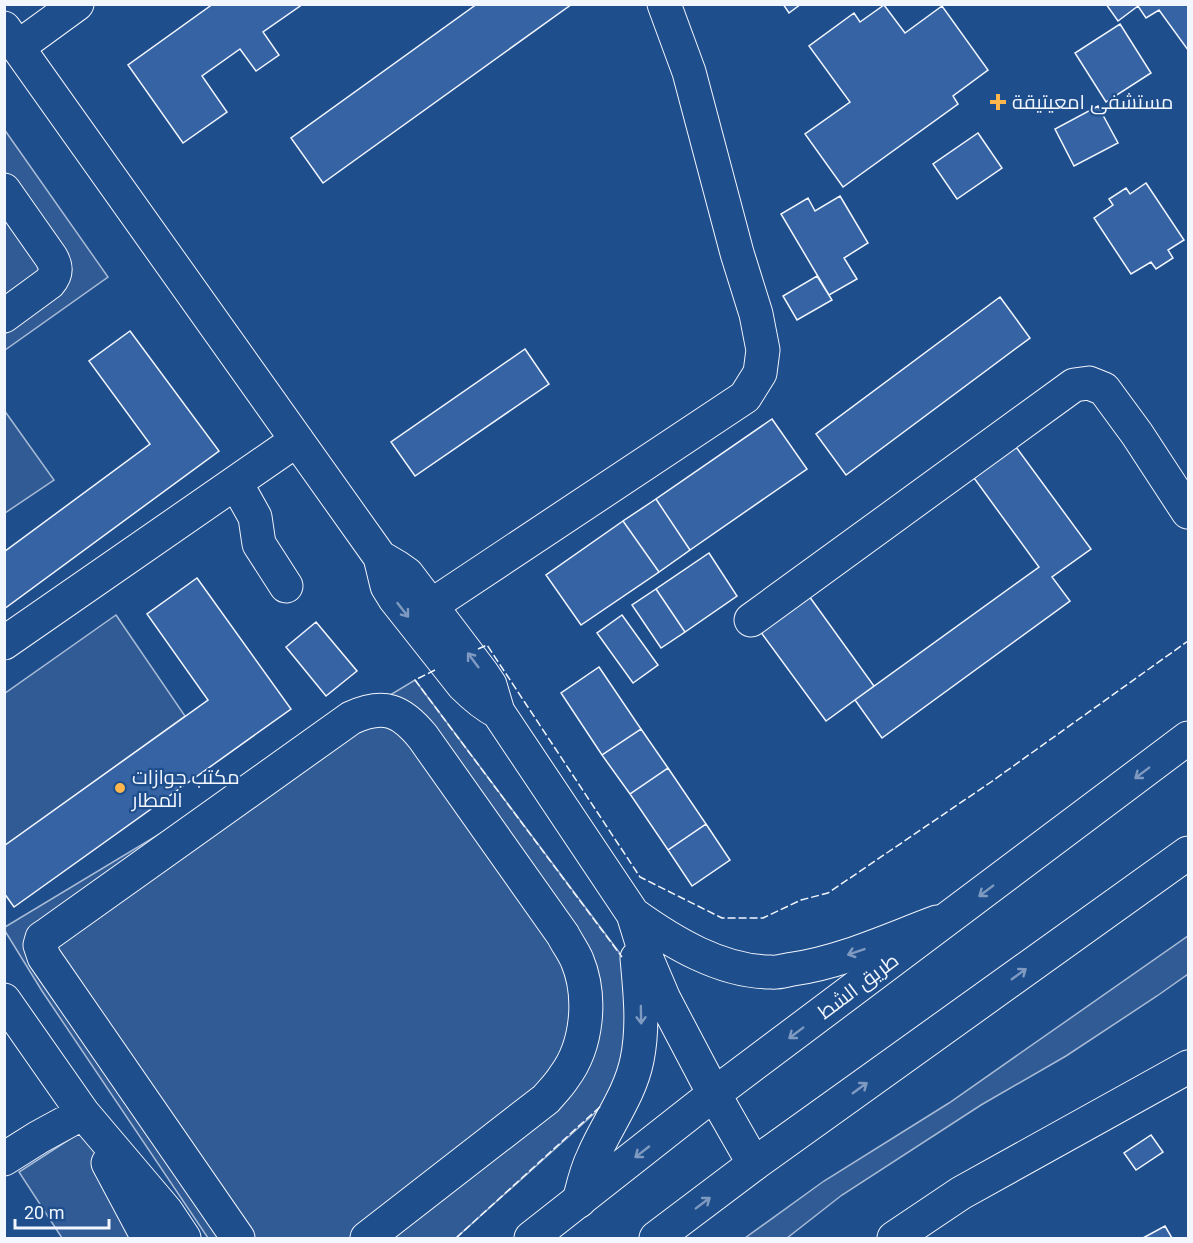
<svg xmlns="http://www.w3.org/2000/svg" width="1193" height="1243" viewBox="0 0 1193 1243" font-family="Roboto,Cairo,sans-serif">
  <style>
    .built { fill: #305b95; stroke: #a8bbd7; stroke-width: 1.5 }
    .building { fill: #3563a3; stroke: #f2f6ff; stroke-width: 1.5 }
    .lines { fill: none; stroke-linecap: round; stroke-linejoin: round }
    .minor-casing { stroke: #f2f6ff; stroke-width: 35 }
    .highway-casing { stroke: #f2f6ff; stroke-width: 35 }
    .minor { stroke: #1f4e8c; stroke-width: 33 }
    .highway { stroke: #1f4e8c; stroke-width: 33 }
    .fence { stroke: #f2f6ff; stroke-width: 1.5; stroke-dasharray: 8 3; stroke-linecap: butt }
    .oneway { stroke: #7e9ac0 }
    .poi-dot { fill: #ffb74d; stroke: #1f4e8c; stroke-width: 2 }
    .labels { text-anchor: middle; stroke-width: 4.5; stroke-linejoin: round; paint-order: stroke }
    .poi-label { font-size: 20px; fill: #f2f6ff; stroke: #1f4e8c; text-anchor: start }
    .street-label { font-size: 20px; fill: #f2f6ff; stroke: #1f4e8c }
  </style>
  <rect width="100%" height="100%" fill="#1f4e8c"/>
  <path class="built" d="M4,129l104,148 -103,73h-1z
    M4,410l50,70 -49,33h-1z
    M116,615l69,101 -180,130 -1,-152z
    M415,680l207,276 14,47 -21,86 -18,22 -141,127h-248l-166,-247 -37,-60v-4z
    M1188,936v38l-31,22 -91,60 -85,49 -139,90 -55,43h-42l79,-57 125,-78z
    M90,1126l71,112h-99l-43,-66z"/>
  <path class="building" d="M213,4h90l-40,28 16,23 -23,16 -16,-22 -38,27 25,36 -44,31 -55,-78z
    M477,4h95l-249,179 -32,-45z
    M783,4h18l-12,9z
    M1106,4h82v46l-29,-40 -13,8 -8,-12 -20,15z
    M884,5l21,28 37,-27 46,64 -35,26 5,8 -115,83 -38,-53 45,-32 -41,-56 45,-33 6,9z
    M1120,24l31,49 -45,29 -31,-49z
    M1098,106l20,37 -44,23 -19,-37z
    M978,133l24,35 -45,31 -24,-35z
    M1146,183l38,57 -16,10 5,8 -17,11 -5,-7 -20,12 -37,-56 19,-13 -4,-6 17,-11 4,6z
    M840,196l28,47 -24,15 13,21 -28,16 -48,-81 27,-16 7,13z
    M817,276l15,24 -35,20 -14,-24z
    M1000,297l30,41 -184,137 -30,-41z
    M130,331l89,120 -215,158v-57l146,-108 -61,-83z
    M525,349l24,35 -134,92 -24,-34z
    M772,419l35,50 -117,81 -34,-51z
    M1016,447l75,102 -39,28 18,24 -188,137 -27,-38 184,-133 -65,-89z
    M656,499l34,51 -31,22 -36,-51z
    M623,521l36,51 -78,53 -35,-50z
    M709,553l28,43 -52,36 -29,-43z
    M197,578l94,131 -277,198 -10,-14v-47l204,-146 -61,-86z
    M656,589l29,43 -24,16 -29,-43z
    M809,596l65,90 -48,35 -66,-90z
    M622,615l36,50 -25,18 -36,-50z
    M316,622l41,49 -31,25 -40,-49z
    M599,667l42,62 -39,26 -41,-62z
    M641,729l27,39 -38,26 -28,-39z
    M668,768l38,56 -38,26 -38,-56z
    M706,824l24,36 -38,26 -24,-36z
    M1151,1135l12,17 -27,18 -12,-17z
    M1165,1226l7,12h-29z"/>
  <g class="lines">
    <g class="minor-casing">
      <path id="minor" d="M4,28l376,529 7,29 8,13 68,86c11,11 21,20 35,27
        M18,47l59,-43
        M4,190l47,67c6,10 6,17 -2,26l-45,33
        M236,483l19,34 4,27 27,42
        M380,557l17,10 10,7 75,99 8,12 8,27 135,202 14,45 17,40 50,95 40,70
        M432,605l313,-208 15,-24 3,-23 -7,-36 -19,-61 -48,-181 -25,-68
        M751,620l323,-235 15,-2 15,6 33,45 51,78
        M4,643l293,-203
        M633,914c39,28 88,58 138,58 7,1 15,-2 22,-3 49,-7 98,-30 144,-47
        M4,1000l79,113 83,98 18,27
        M4,1159l35,-22 44,-24
        M108,1163l40,75
        M579,1201c4,-15 7,-30 14,-44 14,-33 37,-62 44,-97 7,-34 3,-68 0,-102
        M238,1238l-194,-281 -4,-12 2,-7 6,-4 303,-216c33,-15 50,-8 72,19l140,198c4,8 10,16 14,25 15,36 11,85 -13,117 -5,8 -12,15 -18,22l-179,139
        M894,1238l67,-45 227,-126"/>
    </g>
    <g class="highway-casing">
      <path id="highway" d="M531,1238l183,-144 474,-356
        M656,1238l98,-74 434,-311"/>
    </g>
    <use href="#minor" class="minor"/>
    <use href="#highway" class="highway"/>
    <path class="fence" d="M478,649l9,-4 153,232 82,41h41l38,-18 27,-7 163,-111 197,-141
      M435,670l-20,10 207,277
      M456,1238l146,-133"/>
  </g>
  <defs><path id="oneway-shaft" d="M-6 0H5M1.5-3L5.5 0L1.5 3" fill="none" stroke-width="1.6" stroke-linecap="round" stroke-linejoin="round" transform="scale(1.5)"/></defs>
  <g class="oneway">
    <use href="#oneway-shaft" transform="translate(403 610) rotate(52)"/>
    <use href="#oneway-shaft" transform="translate(473 660) rotate(-127)"/>
    <use href="#oneway-shaft" transform="translate(1142 773) rotate(143)"/>
    <use href="#oneway-shaft" transform="translate(986 891) rotate(143)"/>
    <use href="#oneway-shaft" transform="translate(856 952) rotate(161)"/>
    <use href="#oneway-shaft" transform="translate(1019 974) rotate(-36)"/>
    <use href="#oneway-shaft" transform="translate(641 1015) rotate(89)"/>
    <use href="#oneway-shaft" transform="translate(796 1033) rotate(143)"/>
    <use href="#oneway-shaft" transform="translate(860 1088) rotate(-36)"/>
    <use href="#oneway-shaft" transform="translate(642 1152) rotate(142)"/>
    <use href="#oneway-shaft" transform="translate(703 1203) rotate(-37)"/>
  </g>
  <g class="poi-dot">
    <path d="M995 93h6v6h6v6h-6v6h-6v-6h-6v-6h6z"/>
    <circle cx="120" cy="788" r="6"/>
  </g>
  <g class="labels">
    <g class="poi-label">
      <text x="1012" y="109">مستشفى امعيتيقة</text>
      <text x="132" y="784">مكتب جوازات<tspan x="132" dy="23">المطار</tspan></text>
    </g>
    <g class="street-label">
      <text transform="translate(858 986) rotate(-37)" y="7">طريق الشط</text>
    </g>
  </g>
  <rect width="1193" height="1243" fill="none" stroke="#f2f6ff" stroke-width="12"/>
  <path d="M15 1219v9h94v-9" fill="none" stroke="#f2f6ff" stroke-width="3"/>
  <text x="24" y="1219" font-size="18" fill="#f2f6ff" stroke="#1f4e8c" stroke-width="4.5" paint-order="stroke">20 m</text>
</svg>
